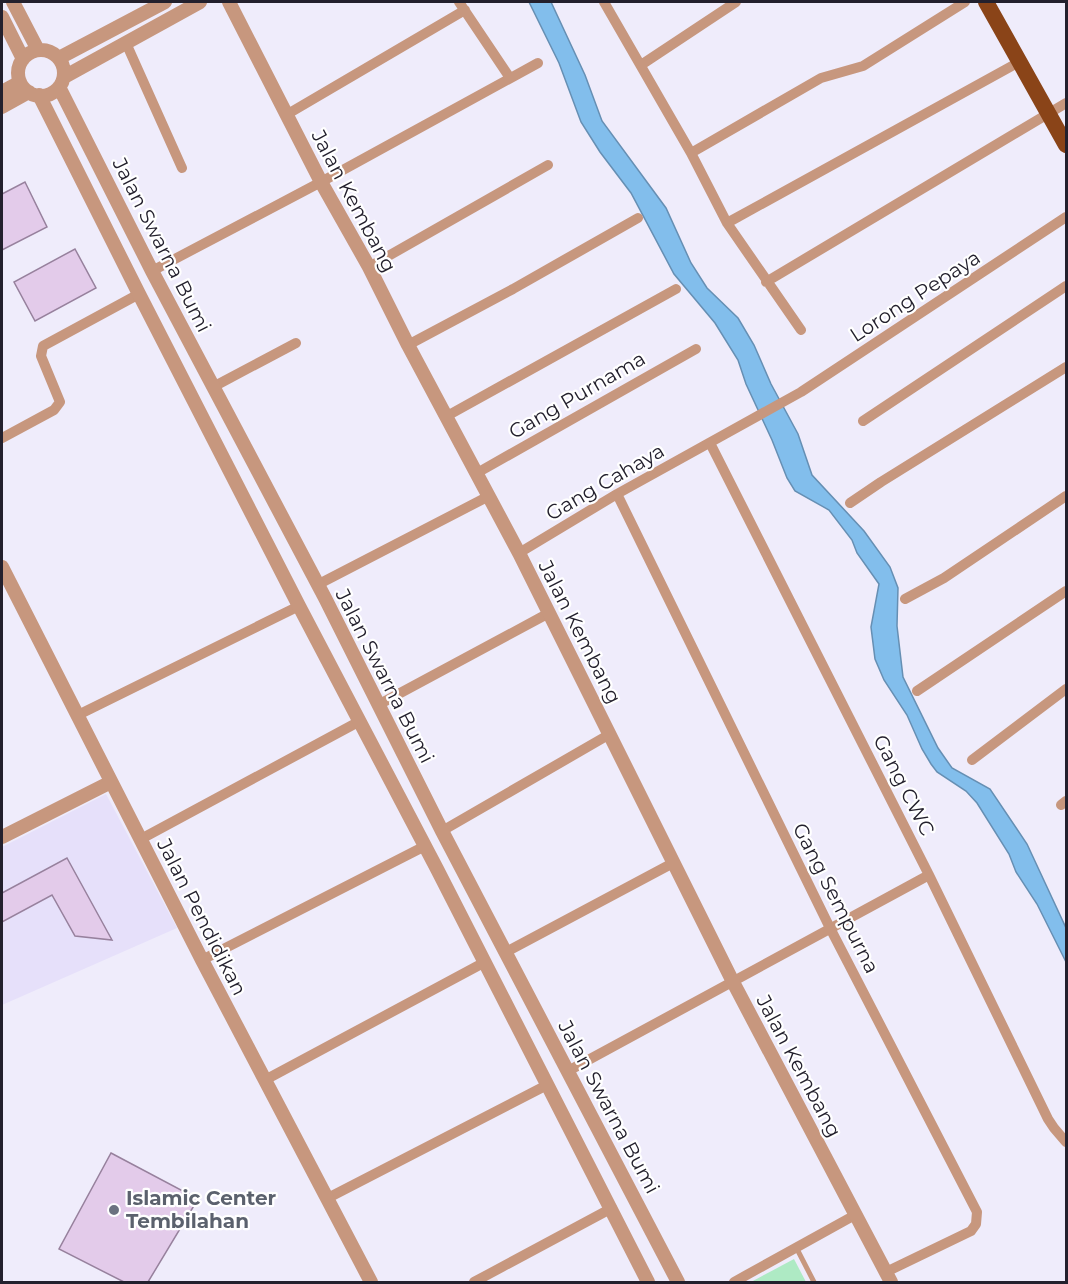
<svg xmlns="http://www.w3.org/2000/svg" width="1068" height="1284" viewBox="0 0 1068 1284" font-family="Montserrat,sans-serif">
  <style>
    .built { fill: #e6e0fa }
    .green { fill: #aeeac4 }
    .water { fill: #82beec; stroke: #668fb3; stroke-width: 1.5 }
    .building { fill: #e3cbea; stroke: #97819d; stroke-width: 1.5 }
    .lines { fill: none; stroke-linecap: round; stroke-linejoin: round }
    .service { stroke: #c7977e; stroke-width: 5 }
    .minor { stroke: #c7977e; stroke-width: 10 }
    .tertiary { stroke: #c7977e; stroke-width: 14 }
    .trunk { stroke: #8a4418; stroke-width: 16 }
    .worship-dot { fill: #6b7280; stroke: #fff; stroke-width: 2 }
    .labels { text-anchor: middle; stroke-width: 4.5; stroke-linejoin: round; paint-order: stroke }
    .street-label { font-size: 20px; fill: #23202d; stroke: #fff }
    .worship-label { font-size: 20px; font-weight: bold; fill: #5b616d; stroke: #fff; text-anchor: start }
  </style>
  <rect width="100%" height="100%" fill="#efecfb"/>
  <path class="built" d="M106,794l71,134 -175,77v-158z"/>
  <path class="green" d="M794,1259l12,23h-55z"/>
  <path class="water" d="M529,2h22l34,73 17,46 64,87 25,55 16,25 31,30 16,27 17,39 27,50 14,41 52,56 26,36 8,21 -1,38 6,51 35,71 14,20 38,21 37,55 39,84v34l-29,-58 -21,-32 -7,-18 -32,-51 -11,-12 -29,-19 -6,-8 -9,-15 -15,-34 -23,-35 -9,-21 -4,-32 8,-43 -22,-31 -5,-13 -23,-30 -34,-19 -8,-13 -15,-38 -26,-56 -8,-24 -23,-37 -41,-49 -43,-81 -31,-41 -19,-30 -22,-59z"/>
  <path class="building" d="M25,182l22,45 -45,23v-56z
    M75,249l21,39 -61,33 -21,-39z
    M67,858l45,82 -37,-4 -23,-41 -50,27v-29z
    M111,1153l87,46 -50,83h-24l-65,-33z"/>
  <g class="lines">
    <path class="service" d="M797,1249l17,33"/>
    <path class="minor" d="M459,2l51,76
      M604,2l87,151 36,70 74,107
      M126,43l56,125
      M641,65l95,-63
      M286,115l179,-105
      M691,153l130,-75 42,-12 102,-64
      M727,223l294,-162
      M369,267l179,-102
      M152,271l169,-89 217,-119
      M766,282l300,-179
      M408,345l105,-56 125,-71
      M213,387l83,-44
      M447,416l229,-127
      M863,421l203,-135
      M2,438l52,-28 6,-8 -19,-46 2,-10 96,-52
      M710,443l219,432 119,244 6,9 12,14
      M477,473l219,-124
      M617,494l213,434 147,284 -1,12 -5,7 -85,41
      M850,503l31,-21 185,-115
      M519,553l98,-59 184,-102 265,-175
      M317,585l172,-89
      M905,599l39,-21 122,-82
      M917,691l149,-100
      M378,705l171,-92
      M78,715l221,-109
      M972,760l94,-71
      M1061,805l5,-4
      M442,831l168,-97
      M141,839l219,-118
      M506,952l167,-89
      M202,960l223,-114
      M568,1071l361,-196
      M265,1080l220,-118
      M326,1199l221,-114
      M474,1282l138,-74
      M734,1282l121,-67"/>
    <path class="tertiary" d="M13,2l25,48
      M229,2l92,180 48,85 39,78 111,208 214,429 158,300
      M2,17l21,42
      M18 73a23 23 0 1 1 46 0a23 23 0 1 1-46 0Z
      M59,58l106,-56
      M64,77l136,-75
      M59,87l93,184 173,327 117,233 236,451
      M2,92l18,-10
      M39,95l100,199 160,312 138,263 211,413
      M2,107l27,-15
      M2,567l200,393 169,322
      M2,837l109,-55"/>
    <path class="trunk" d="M986,2l80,143"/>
  </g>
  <circle class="worship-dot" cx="114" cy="1210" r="6"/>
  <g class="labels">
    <g class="street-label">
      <text transform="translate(354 201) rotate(62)" y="7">Jalan Kembang</text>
      <text transform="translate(162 245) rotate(63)" y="7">Jalan Swarna Bumi</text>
      <text transform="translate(915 296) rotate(-33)" y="7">Lorong Pepaya</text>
      <text transform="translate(577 395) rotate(-30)" y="7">Gang Purnama</text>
      <text transform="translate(605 482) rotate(-30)" y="7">Gang Cahaya</text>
      <text transform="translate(580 632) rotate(63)" y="7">Jalan Kembang</text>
      <text transform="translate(385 676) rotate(63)" y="7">Jalan Swarna Bumi</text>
      <text transform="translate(904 785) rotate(63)" y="7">Gang CWC</text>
      <text transform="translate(836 898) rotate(63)" y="7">Gang Sempurna</text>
      <text transform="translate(202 917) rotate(63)" y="7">Jalan Pendidikan</text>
      <text transform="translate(799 1066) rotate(62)" y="7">Jalan Kembang</text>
      <text transform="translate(609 1107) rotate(62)" y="7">Jalan Swarna Bumi</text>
    </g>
    <g class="worship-label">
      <text x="126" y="1205">Islamic Center<tspan x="126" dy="23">Tembilahan</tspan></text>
    </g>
  </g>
  <rect width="1068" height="1284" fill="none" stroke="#23202d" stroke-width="6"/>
</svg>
